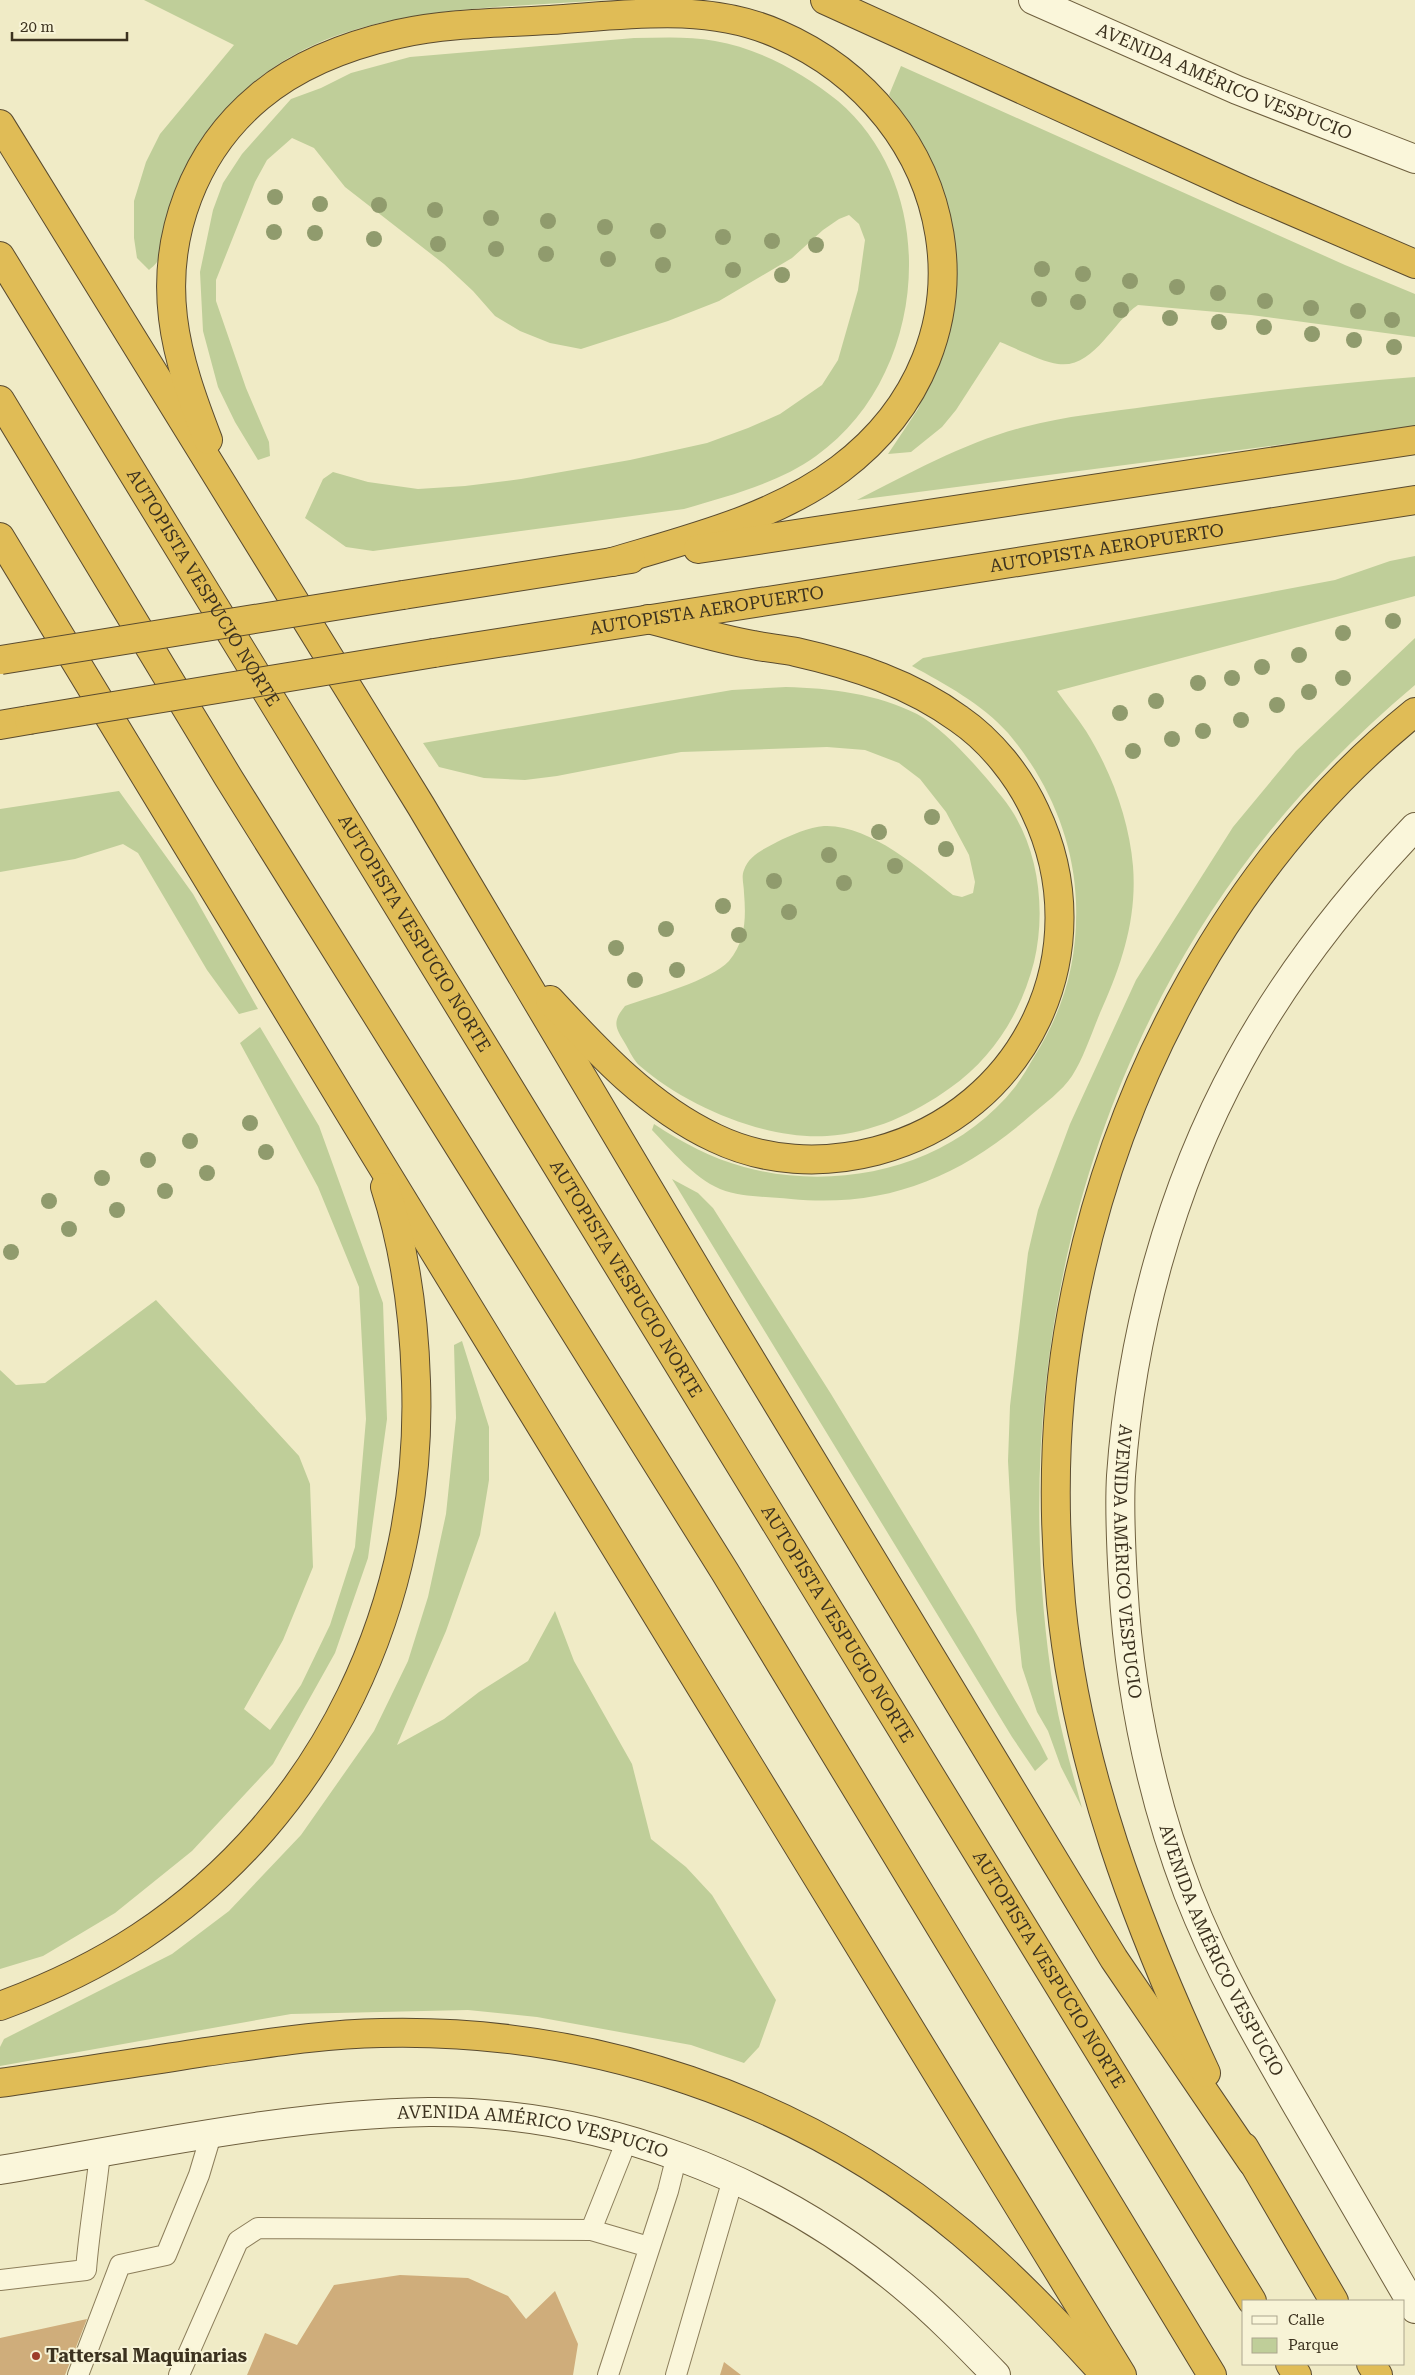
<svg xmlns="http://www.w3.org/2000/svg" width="1415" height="2375" viewBox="0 0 1415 2375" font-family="'Roboto Serif',serif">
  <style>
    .green { fill: #bfce99 }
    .building { fill: #cfad7b }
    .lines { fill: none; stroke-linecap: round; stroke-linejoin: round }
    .lane-casing { stroke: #8c7e5b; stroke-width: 22 }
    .secondary-casing { stroke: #6e5f3e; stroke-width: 30 }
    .highway-casing { stroke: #5a4b2f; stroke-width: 30 }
    .lane { stroke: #faf6da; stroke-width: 20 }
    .secondary { stroke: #faf6da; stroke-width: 28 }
    .highway { stroke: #e0bc56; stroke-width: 28 }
    .highway-bridge-casing { stroke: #5a4b2f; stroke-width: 30; stroke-linecap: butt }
    .highway-bridge { stroke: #e0bc56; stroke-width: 28 }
    .tree { fill: #909b6d }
    .poi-dot { fill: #9d3d29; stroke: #f7f3d6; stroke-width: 2 }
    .labels { text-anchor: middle; stroke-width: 4; stroke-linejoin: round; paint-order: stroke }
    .street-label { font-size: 18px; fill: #3c321f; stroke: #f7f3d6 }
    .poi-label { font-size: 18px; font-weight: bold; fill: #3c321f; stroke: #f7f3d6; text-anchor: start }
  </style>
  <rect width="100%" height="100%" fill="#f0ebc6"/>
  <path class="green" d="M144,0h461c-152,12 -314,1 -407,146 -11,17 -21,38 -27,58 -3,8 -6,17 -8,25 -2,10 -1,25 -6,33 -2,3 -6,6 -8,8l-12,-12 -3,-20v-37l12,-39 14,-28 74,-89z
    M634,38c27,0 54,-2 81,3 43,7 89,32 123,60 106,90 89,277 -22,355 -37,27 -88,40 -132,53l-311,42 -27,-4 -41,-29 18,-39 10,-7 35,10 50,7 47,-3 56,-7 109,-19 77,-17 41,-15 32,-14 42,-29 16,-25 20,-70 7,-50 -6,-16 -10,-9 -10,4 -16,11 -31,28 -73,43 -51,20 -87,28 -31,-6 -30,-12 -25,-15 -22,-25 -29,-27 -99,-77 -31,-39 -22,-10 -25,22 -12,22 -39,98v21l30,87 23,54 1,14 -12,4 -23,-38 -17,-35 -15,-56 -3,-59 13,-62 10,-27 19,-29 49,-55 30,-11 30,-15 59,-16z
    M901,66l444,199 70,29v43l-164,-22 -113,-10c-26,17 -44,64 -80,59 -15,-2 -43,-16 -58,-22l-44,68 -14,17 -31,25 -23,2 30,-45 21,-52 1,-170 -22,-52 -29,-40z
    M1415,377v50l-558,73c53,-27 109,-58 167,-73 41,-11 85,-15 127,-21 88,-12 176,-22 264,-29z
    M1415,556v40l-358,95c9,13 20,26 29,40 25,40 43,88 47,135 4,50 -10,95 -30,140 -9,20 -19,52 -31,70 -10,15 -28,28 -42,40 -71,62 -145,92 -239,83 -25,-3 -48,-1 -71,-10 -27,-12 -48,-38 -68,-59l2,-6c29,19 57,34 90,43 95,26 208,0 271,-80 7,-9 13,-20 19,-30 31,-49 44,-98 42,-155 -2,-62 -28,-122 -68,-169 -26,-29 -63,-49 -96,-67l11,-8 412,-78 55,-19z
    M1415,638v47c-59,50 -113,104 -160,165 -183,237 -248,550 -201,843 7,39 18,78 28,115l-21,-41 -13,-36 -11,-19 -15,-45 -6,-57 -8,-149 2,-55 18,-153 10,-43 32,-86 66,-144 97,-153 63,-76z
    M786,687c44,1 92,7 131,27 28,15 65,58 85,83 36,44 45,111 32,165 -13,51 -41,96 -84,126 -36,26 -78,45 -123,48 -62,4 -141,-30 -187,-70 -6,-5 -10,-14 -14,-21 -10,-17 -15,-22 -1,-39 28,-10 85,-25 104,-45 17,-20 17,-44 15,-68 0,-8 -3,-16 0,-23 5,-15 20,-21 33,-28 14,-7 32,-15 47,-16 45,-2 96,43 129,69l9,2 11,-4 2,-11 -6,-27 -23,-43 -26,-33 -21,-16 -34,-13 -38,-3 -146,5 -124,24 -32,4 -41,-2 -45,-11 -16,-24 309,-53z
    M119,791l74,103 65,115 -19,5 -32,-44 -69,-117 -15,-9 -48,15 -75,13v-63z
    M260,1027l59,99 64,177 4,116 -19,139 -33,95 -62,111 -81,87 -77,62 -72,43 -43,13v-599l16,15 29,-2 111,-83 143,156 11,28 3,83 -30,73 -39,69 26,21 31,-45 29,-60 25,-78 11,-128 -7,-132 -41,-100 -78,-144z
    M672,1179l26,14 15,15 118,186 142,234 67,115 8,16 -13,12 -23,-34z
    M462,1341l27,86v53l-9,55 -34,96 -49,114 47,-26 35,-27 49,-31 27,-50 19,50 58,103 19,75 35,28 26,28 64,105 -17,47 -15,16 -53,-18 -154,-28 -69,-7 -177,4 -291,52v-19l4,-8 168,-85 57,-43 72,-76 73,-104 34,-70 20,-64 18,-83 10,-96 -2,-73z"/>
  <path class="building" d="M400,2275l68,3 40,18 18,23 29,-28 23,53 -5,31h-326l18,-42 32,12 37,-60z
    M87,2319l-22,56h-65v-37z
    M724,2362l17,13h-21z"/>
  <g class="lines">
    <g class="lane-casing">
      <path id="lane" d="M591,2230l58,17
        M0,2280l86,-10c3,-39 10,-78 14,-117
        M78,2375l42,-110 46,-10 33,-80 12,-40
        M179,2375l59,-134 20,-13 333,2 36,-90
        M608,2375l60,-184 9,-36
        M676,2375l57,-196"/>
    </g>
    <g class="secondary-casing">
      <g id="secondary">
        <path id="s1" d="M1033,0l204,90 178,69"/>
        <path id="s2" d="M1415,827c-68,71 -129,149 -176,235 -69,126 -108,272 -118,414 -2,35 0,71 2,106 6,107 27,211 65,311 30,77 71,147 112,218 38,66 77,132 115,198"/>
        <path id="s3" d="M0,2170c139,-23 288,-56 429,-58 171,-1 342,64 473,173 34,28 64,59 94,90"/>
      </g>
    </g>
    <g class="highway-casing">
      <g id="highway">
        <path d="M825,0l418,190 172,74"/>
        <path d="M0,124l421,682 298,501 395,652 138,203"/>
        <path id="s4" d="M0,256l1252,2045"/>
        <path d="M0,400l228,377 497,795 487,803"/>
        <path d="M208,440c-15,-39 -30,-80 -35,-122 -10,-83 21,-167 86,-221 39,-33 90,-52 139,-63 49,-11 101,-11 152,-14 76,-5 156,-18 228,14 182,79 228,310 62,435 -65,49 -151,70 -228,93"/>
        <path d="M0,537l374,616 748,1222"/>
        <path d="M698,549l717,-109"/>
        <path d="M403,595l228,-36"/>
        <path id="s5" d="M434,653l981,-153"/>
        <path d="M0,725l29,-5"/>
        <path d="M550,1000c49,53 99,107 165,138 50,24 107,27 161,13 150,-39 226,-200 159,-340 -16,-35 -44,-70 -76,-92 -48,-35 -105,-54 -163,-67 -14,-3 -29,-4 -43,-7 -35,-6 -70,-17 -105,-26"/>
        <path d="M0,2006c49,-18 96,-40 140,-69 186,-123 284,-335 276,-556 -2,-65 -11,-132 -31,-194"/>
        <path d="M1206,2073c-69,-148 -129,-306 -145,-470 -9,-97 -7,-196 11,-292 42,-228 161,-452 343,-599"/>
        <path d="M0,2083c68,-10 137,-20 205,-31 58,-8 117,-18 176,-19 209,-5 420,65 581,200 51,43 98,92 143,142"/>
        <path d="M1244,2147l90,154"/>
        <path d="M1290,2364l7,11"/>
        <path d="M1371,2364l7,11"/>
      </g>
    </g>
    <use href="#lane" class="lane"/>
    <use href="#secondary" class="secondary"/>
    <use href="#highway" class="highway"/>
    <g class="highway-bridge-casing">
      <path id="highway-bridge" d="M1,660l402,-65
        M29,720l405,-67"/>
    </g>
    <use href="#highway-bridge" class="highway-bridge"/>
  </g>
  <g class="tree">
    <circle cx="275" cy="197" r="8"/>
    <circle cx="320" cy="204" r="8"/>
    <circle cx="379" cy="205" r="8"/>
    <circle cx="435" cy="210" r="8"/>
    <circle cx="491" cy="218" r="8"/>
    <circle cx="548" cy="221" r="8"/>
    <circle cx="605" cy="227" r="8"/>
    <circle cx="658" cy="231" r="8"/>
    <circle cx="274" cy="232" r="8"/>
    <circle cx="315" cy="233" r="8"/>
    <circle cx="723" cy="237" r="8"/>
    <circle cx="374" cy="239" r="8"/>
    <circle cx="772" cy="241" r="8"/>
    <circle cx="438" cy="244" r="8"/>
    <circle cx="816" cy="245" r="8"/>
    <circle cx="496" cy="249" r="8"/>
    <circle cx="546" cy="254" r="8"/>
    <circle cx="608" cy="259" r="8"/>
    <circle cx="663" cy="265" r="8"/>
    <circle cx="1042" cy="269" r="8"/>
    <circle cx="733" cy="270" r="8"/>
    <circle cx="1083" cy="274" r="8"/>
    <circle cx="782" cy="275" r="8"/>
    <circle cx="1130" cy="281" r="8"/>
    <circle cx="1177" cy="287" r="8"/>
    <circle cx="1218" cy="293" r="8"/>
    <circle cx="1039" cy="299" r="8"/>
    <circle cx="1265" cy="301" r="8"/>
    <circle cx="1078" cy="302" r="8"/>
    <circle cx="1311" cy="308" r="8"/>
    <circle cx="1121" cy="310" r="8"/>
    <circle cx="1358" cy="311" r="8"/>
    <circle cx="1170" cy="318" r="8"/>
    <circle cx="1392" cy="320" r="8"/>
    <circle cx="1219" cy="322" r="8"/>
    <circle cx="1264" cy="327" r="8"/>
    <circle cx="1312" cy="334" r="8"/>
    <circle cx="1354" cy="340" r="8"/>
    <circle cx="1394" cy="347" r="8"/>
    <circle cx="1393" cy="621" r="8"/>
    <circle cx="1343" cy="633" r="8"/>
    <circle cx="1299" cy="655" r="8"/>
    <circle cx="1262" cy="667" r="8"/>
    <circle cx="1232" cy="678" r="8"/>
    <circle cx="1343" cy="678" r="8"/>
    <circle cx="1198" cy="683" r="8"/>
    <circle cx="1309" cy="692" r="8"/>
    <circle cx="1156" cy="701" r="8"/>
    <circle cx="1277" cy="705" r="8"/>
    <circle cx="1120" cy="713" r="8"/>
    <circle cx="1241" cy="720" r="8"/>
    <circle cx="1203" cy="731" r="8"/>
    <circle cx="1172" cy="739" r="8"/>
    <circle cx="1133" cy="751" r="8"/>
    <circle cx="932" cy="817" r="8"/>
    <circle cx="879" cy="832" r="8"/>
    <circle cx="946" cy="849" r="8"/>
    <circle cx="829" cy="855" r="8"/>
    <circle cx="895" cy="866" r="8"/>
    <circle cx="774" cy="881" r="8"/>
    <circle cx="844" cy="883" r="8"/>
    <circle cx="723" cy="906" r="8"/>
    <circle cx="789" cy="912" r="8"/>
    <circle cx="666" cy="929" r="8"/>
    <circle cx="739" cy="935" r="8"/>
    <circle cx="616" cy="948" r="8"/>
    <circle cx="677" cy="970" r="8"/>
    <circle cx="635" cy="980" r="8"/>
    <circle cx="250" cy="1123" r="8"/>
    <circle cx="190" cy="1141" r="8"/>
    <circle cx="266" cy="1152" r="8"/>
    <circle cx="148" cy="1160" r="8"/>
    <circle cx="207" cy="1173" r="8"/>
    <circle cx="102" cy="1178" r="8"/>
    <circle cx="165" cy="1191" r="8"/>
    <circle cx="49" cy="1201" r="8"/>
    <circle cx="117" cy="1210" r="8"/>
    <circle cx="69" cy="1229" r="8"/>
    <circle cx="11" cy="1252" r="8"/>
  </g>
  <circle class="poi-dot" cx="36" cy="2356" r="5"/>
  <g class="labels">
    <g class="street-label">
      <text dy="6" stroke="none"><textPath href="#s1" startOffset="208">AVENIDA AMÉRICO VESPUCIO</textPath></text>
      <text dy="6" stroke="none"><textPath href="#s5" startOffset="681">AUTOPISTA AEROPUERTO</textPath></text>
      <text dy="6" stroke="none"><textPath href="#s4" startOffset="389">AUTOPISTA VESPUCIO NORTE</textPath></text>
      <text dy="6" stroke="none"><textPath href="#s5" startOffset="276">AUTOPISTA AEROPUERTO</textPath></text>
      <text dy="6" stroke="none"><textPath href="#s4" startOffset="794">AUTOPISTA VESPUCIO NORTE</textPath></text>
      <text dy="6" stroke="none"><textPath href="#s4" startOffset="1199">AUTOPISTA VESPUCIO NORTE</textPath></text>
      <text dy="6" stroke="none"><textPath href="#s2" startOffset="814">AVENIDA AMÉRICO VESPUCIO</textPath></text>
      <text dy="6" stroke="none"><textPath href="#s4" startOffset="1604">AUTOPISTA VESPUCIO NORTE</textPath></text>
      <text dy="6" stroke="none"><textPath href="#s2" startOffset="1219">AVENIDA AMÉRICO VESPUCIO</textPath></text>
      <text dy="6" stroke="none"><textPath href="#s4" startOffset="2009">AUTOPISTA VESPUCIO NORTE</textPath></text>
      <text dy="6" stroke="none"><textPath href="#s3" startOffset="539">AVENIDA AMÉRICO VESPUCIO</textPath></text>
    </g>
    <g class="poi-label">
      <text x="46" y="2362">Tattersal Maquinarias</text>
    </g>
  </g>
  <rect x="1242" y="2300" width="162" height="65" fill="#f7f3d6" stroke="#aca68d"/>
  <rect x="1252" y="2316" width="25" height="8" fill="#faf6da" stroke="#aca68d"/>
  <text x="1288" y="2325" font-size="15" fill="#3c321f">Calle</text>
  <rect x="1252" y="2338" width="25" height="15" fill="#bfce99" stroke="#aca68d"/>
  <text x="1288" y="2350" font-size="15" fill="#3c321f">Parque</text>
  <path d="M12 32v8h115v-8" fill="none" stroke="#3c321f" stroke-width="2.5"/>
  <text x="20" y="32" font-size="15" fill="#3c321f" stroke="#f7f3d6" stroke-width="4" paint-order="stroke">20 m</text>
</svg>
